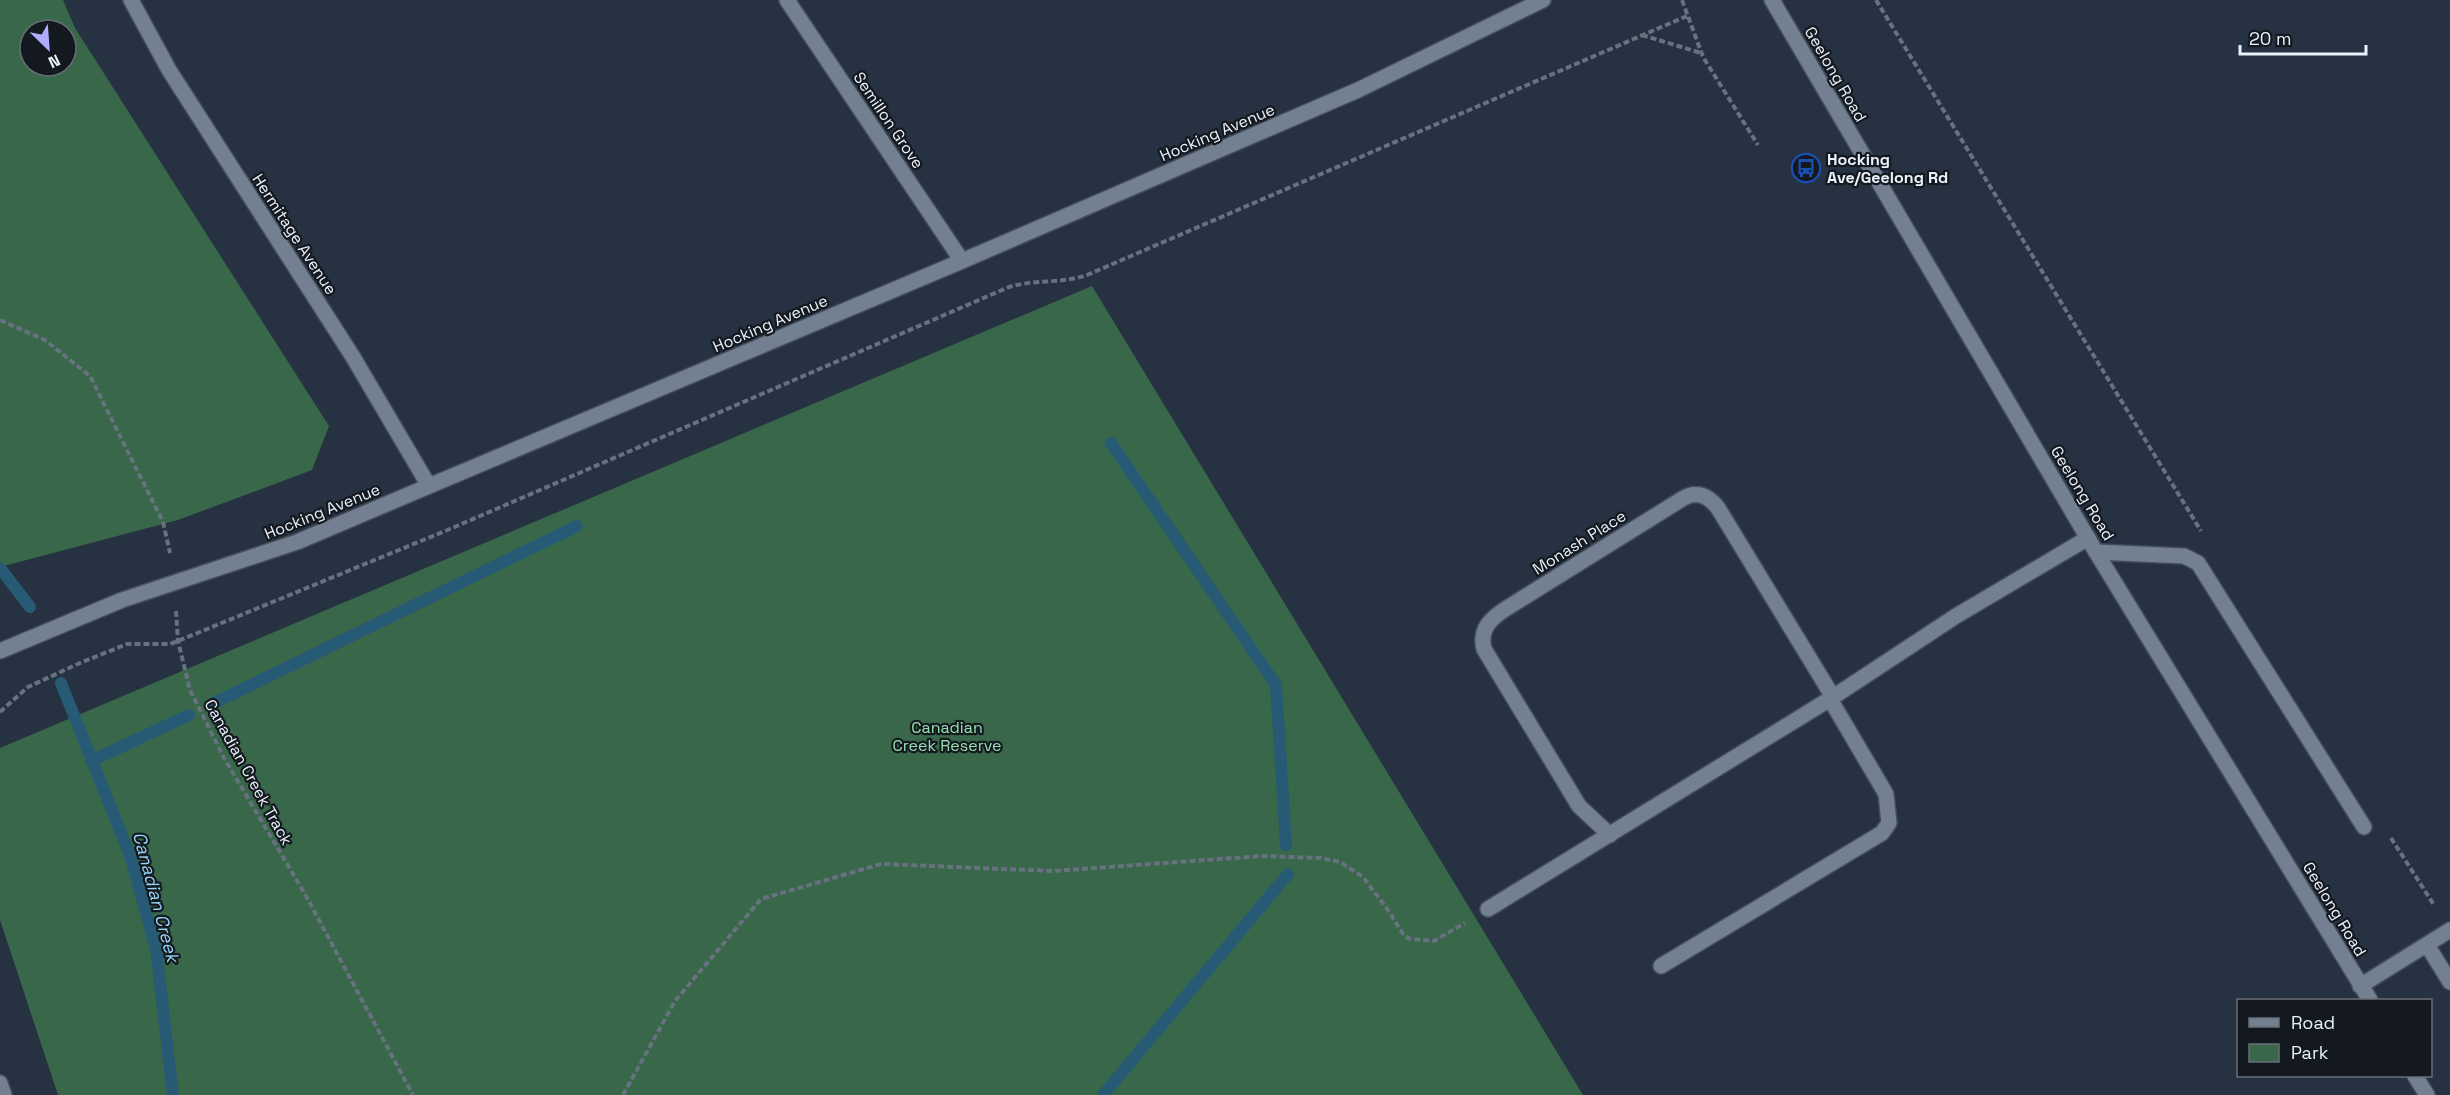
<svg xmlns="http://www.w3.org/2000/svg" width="2450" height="1095" viewBox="0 0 2450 1095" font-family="'Space Grotesk',sans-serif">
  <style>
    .green { fill: #39674a; fill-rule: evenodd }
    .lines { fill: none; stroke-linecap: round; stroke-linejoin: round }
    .stream { stroke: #275b75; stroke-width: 12 }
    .lane-casing { stroke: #434d5a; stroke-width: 18 }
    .street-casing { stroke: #434d5a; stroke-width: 18 }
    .secondary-casing { stroke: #434d5a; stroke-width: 18 }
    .path { stroke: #67717f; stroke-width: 4; stroke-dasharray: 6 3; stroke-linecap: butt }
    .lane { stroke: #738092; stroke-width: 15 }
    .street { stroke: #738092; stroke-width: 15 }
    .secondary { stroke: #738092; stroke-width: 15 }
    .labels { text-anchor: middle; stroke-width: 4.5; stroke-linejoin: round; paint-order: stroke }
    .street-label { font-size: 16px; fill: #e9f1fb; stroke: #141920 }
    .poi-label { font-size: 16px; font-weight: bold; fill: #e9f1fb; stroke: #141920; text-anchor: start }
    .park-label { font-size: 16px; fill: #95e0af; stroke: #141920 }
    .water-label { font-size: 18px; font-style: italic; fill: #96d4f7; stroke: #141920 }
  </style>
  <rect width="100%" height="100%" fill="#263141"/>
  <path class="green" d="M0,0h63l12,28 254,398 -17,44 -134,50 -178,47zM30,30h36v36h-36z
    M1092,286l491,809h-1525l-58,-175v-172z"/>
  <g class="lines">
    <path class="stream" d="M1111,443l165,242 10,160
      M0,568l30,39
      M61,683l70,175 25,91 17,146
      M212,704l365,-178
      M91,761l98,-46
      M1103,1095l185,-221"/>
    <g class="lane-casing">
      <path id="lane" d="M2096,552l88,4 14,7 166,264
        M1610,835l-31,-29 -95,-157c-5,-20 7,-31 23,-41l175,-109c14,-9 26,-4 36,9l115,189
        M1488,909l342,-210 126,-83 132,-78
        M2427,945l23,37
        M1661,966l221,-133 7,-10 -3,-29 -56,-95"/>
    </g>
    <g class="street-casing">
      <path id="street" d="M131,0l38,70 184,287 76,129
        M787,0l175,261
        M0,651l122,-51 175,-58 132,-56 533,-225 396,-171 185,-90
        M2360,986l90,-56
        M0,1083l4,12"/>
    </g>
    <g class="secondary-casing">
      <path id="secondary" d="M1772,0l324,552 274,448
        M2415,1076l12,19"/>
    </g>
    <path class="path" d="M1682,0l21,57 55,88
      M1876,0l325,531
      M1642,35l59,18
      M0,320l45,20 45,36 73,146 7,31
      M176,611l2,30 12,49 34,68 81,136 108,201
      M0,712l28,-25 52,-24 47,-19h43l8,-3 272,-112 559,-242c27,-8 52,-3 78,-12l600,-259
      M2391,838l43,67
      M623,1095l52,-94 86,-102 120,-35 172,7 209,-15 59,2 19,4 23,15 25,33 15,24 7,5 24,2 31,-18"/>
    <use href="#lane" class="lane"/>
    <use href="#street" class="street"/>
    <use href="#secondary" class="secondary"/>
  </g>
  <defs>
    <g id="bus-ring" transform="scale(1.5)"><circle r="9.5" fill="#141920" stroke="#1a4fb4" stroke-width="1.5"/><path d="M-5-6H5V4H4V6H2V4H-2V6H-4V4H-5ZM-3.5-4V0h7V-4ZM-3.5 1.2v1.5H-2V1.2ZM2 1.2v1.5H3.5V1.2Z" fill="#1a4fb4"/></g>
  </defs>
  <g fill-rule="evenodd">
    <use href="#bus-ring" x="1806" y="168"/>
  </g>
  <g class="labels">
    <g class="street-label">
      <text transform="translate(1836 74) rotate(60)" y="6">Geelong Road</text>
      <text transform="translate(889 120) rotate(56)" y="6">Semillon Grove</text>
      <text transform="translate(1217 132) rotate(-23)" y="6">Hocking Avenue</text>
      <text transform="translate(295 234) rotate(57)" y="6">Hermitage Avenue</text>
      <text transform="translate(770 323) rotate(-23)" y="6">Hocking Avenue</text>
      <text transform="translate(2083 493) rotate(59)" y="6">Geelong Road</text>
      <text transform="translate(322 511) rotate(-22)" y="6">Hocking Avenue</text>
      <text transform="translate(1579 542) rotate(-32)" y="6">Monash Place</text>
      <text transform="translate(249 772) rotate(61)" y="6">Canadian Creek Track</text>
      <text transform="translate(2335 909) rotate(59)" y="6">Geelong Road</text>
    </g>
    <g class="poi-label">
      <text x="1827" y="165">Hocking<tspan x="1827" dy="18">Ave/Geelong Rd</tspan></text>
    </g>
    <g class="park-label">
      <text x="947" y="733">Canadian<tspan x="947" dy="18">Creek Reserve</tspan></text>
    </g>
    <g class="water-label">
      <text transform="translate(156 897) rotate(75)" y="6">Canadian Creek</text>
    </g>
  </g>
  <rect x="2237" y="999" width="195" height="78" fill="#141920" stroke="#696f78" stroke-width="1.5"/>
  <rect x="2249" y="1018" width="30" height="9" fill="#738092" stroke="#696f78" stroke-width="1.5"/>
  <text x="2291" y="1029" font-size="18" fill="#e9f1fb">Road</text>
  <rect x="2249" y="1044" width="30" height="18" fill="#39674a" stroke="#696f78" stroke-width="1.5"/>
  <text x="2291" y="1059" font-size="18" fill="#e9f1fb">Park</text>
  <g transform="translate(48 48) rotate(155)"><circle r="28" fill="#141920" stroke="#696f78" stroke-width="1.5"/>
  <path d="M0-4.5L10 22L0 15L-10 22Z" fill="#aeaefb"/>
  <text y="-9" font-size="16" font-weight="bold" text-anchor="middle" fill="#e9f1fb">N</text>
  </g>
  <path d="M2240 45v9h126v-9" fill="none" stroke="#e9f1fb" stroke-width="3"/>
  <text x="2249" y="45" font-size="18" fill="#e9f1fb" stroke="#141920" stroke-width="4.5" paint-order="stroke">20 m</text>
</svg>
